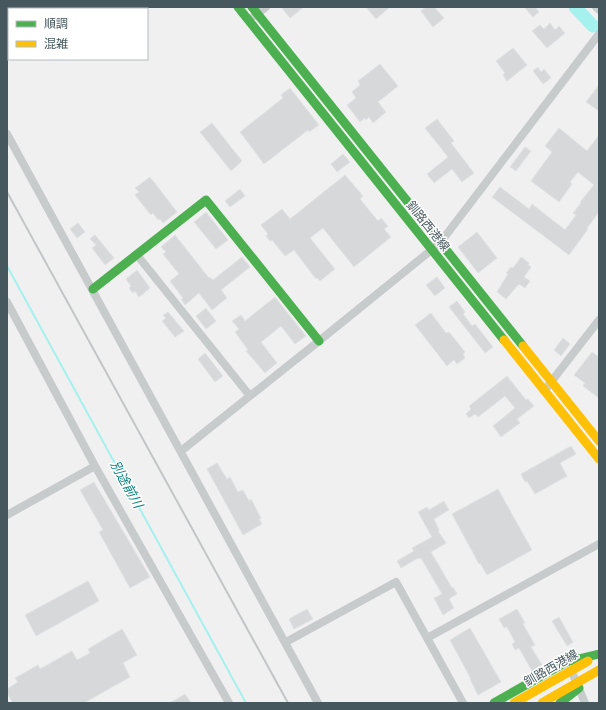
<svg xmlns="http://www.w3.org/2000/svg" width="606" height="710" viewBox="0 0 606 710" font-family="'Source Sans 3','Noto Sans JP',sans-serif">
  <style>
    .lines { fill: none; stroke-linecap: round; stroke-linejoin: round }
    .stream { stroke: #a5f1ee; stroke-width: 2 }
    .river { stroke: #a5f1ee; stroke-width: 13 }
    .building { fill: #d7d8d9; stroke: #e1e2e3 }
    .street { stroke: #c7cbcc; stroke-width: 8 }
    .fast { stroke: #4caf50; stroke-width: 9 }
    .slow { stroke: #ffc107; stroke-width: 9 }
    .rail { stroke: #c2c6c7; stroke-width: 2 }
    .labels { text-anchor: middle; stroke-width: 3; stroke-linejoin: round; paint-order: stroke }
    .street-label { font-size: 12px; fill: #46585d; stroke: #fff }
    .water-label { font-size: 13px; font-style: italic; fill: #08827d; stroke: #fff }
  </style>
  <rect width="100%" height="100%" fill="#f0f0f0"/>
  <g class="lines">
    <path class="stream" d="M7,266l239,437"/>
    <path class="river" d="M575,7l18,19"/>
  </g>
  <path class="building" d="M281,7h23l-14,11z
    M366,7h24l-14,12z
    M426,7h8l10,11 -11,9 -12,-16z
    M524,7h11l4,5 -6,5z
    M550,23l5,7 4,-4 6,7 -18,15 -15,-17 8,-6 4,4z
    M513,48l14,17 -20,16 -4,-6 2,-2 -9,-12z
    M380,64l18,22 -20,16 8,10 -13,11 -4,-6 -3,3 -1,-2 -5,4 -13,-17 9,-7 -4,-6 8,-7 -2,-4z
    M538,67l3,5 3,-3 7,9 -8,6 -10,-13z
    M599,85v26l-13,-9z
    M290,88l29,37 -10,7 -1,-2 -44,34 -24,-32 43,-34 -2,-3z
    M437,119l17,22 -3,2 23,30 -12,9 -10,-13 -18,14 -7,-9 21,-17 -23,-29z
    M212,123l30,38 -11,10 -31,-39z
    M559,128l28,23 12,-16v77l-12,16 1,1 -19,26 -77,-58 8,-10 29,22 3,-5 33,26 11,-15 -3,-2 8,-10 -1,-1 14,-17 -16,-13 -8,10 2,2 -13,18 -28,-21 21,-29 -7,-6z
    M525,147l6,4 -15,20 -6,-4z
    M343,154l7,8 -13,10 -6,-8z
    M345,175l18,21 -3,3 18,22 3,-3 7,8 -4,3 7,8 -37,30 -31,-39 -13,10 25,31 -15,12 -3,-3 -1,1 -22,-29 -9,6 -13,-16 -2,1 -4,-5 2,-2 -7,-9 21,-16 8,10z
    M150,177l27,35 -14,11 -3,-4 -2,1 -5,-7 -2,2 -16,-20 4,-3 -4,-4z
    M240,189l5,7 -15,11 -5,-6z
    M206,212l22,28 -12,9 -22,-27z
    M78,223l7,9 -8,6 -7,-9z
    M477,232l20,26 -19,15 -20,-26z
    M95,235l19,23 -9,7 -13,-17 4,-3 -6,-6z
    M175,235l34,43 1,-1 3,3 29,-23 8,10 -29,23 6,8 -15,12 -13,-17 -14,12 -4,-6 2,-1 -13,-17 9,-7 -16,-20 3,-2 -5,-5z
    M521,257l8,6 -1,2 3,2 -7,10 6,4 -5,7 -6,-4 -13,15 -9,-7 11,-18 -2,-1 5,-6 2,1z
    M137,270l13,18 -11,9 -4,-6 -2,2 -4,-5 2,-2 -5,-7z
    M437,277l8,11 -10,8 -9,-11z
    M275,297l31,39 -11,8 -14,-18 -20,16 16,21 -12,10 -19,-22 2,-1 -13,-18 4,-3 -7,-8 9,-6 4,6z
    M457,301l8,11 -2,2 9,12 3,-2 18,23 -8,6 -36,-46z
    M206,308l10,13 -10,8 -10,-13z
    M168,312l16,19 -9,6 -13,-16 4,-3 -3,-3z
    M431,313l15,20 3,-1 16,20 -2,2 2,4 -8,6 -3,-4 -7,6 -32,-41z
    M563,338l7,6 -9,12 -7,-6z
    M592,352l7,5v41l-16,-12 2,-3 -11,-8z
    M205,353l18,23 -8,6 -17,-23z
    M507,376l19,24 2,-1 6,7 -17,13 3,4 -19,14 -8,-11 22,-18 -10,-12 -27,21 -3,-3 -6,4 -3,-4 5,-5 -2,-3z
    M571,446l5,8 -16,9 7,13 -32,18 -8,-13 -2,1 -4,-8z
    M217,463l10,16 3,-2 8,15 5,-2 6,11 2,-2 10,19 -2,1 3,5 -19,11 -36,-66z
    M94,482l56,95 -20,11 -31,-56 4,-2 -23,-40z
    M498,489l34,61 -45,25 -7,-12 -1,1 -27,-50z
    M444,501l5,9 -15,9 5,11 -1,1 8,12 -15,9 21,36 1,-1 4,7 -8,5 5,9 -11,7 -9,-17 8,-4 -21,-36 -2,1 -1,-1 -17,10 -4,-7 17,-10 -2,-3 20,-11 -14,-25 9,-5 2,3z
    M88,581l11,20 -63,35 -11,-21z
    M307,609l6,10 -19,10 -5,-10z
    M517,609l8,14 -2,1 12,21 -4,2 11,18 -10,6 -13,-23 -4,2 -3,-6 3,-2 -8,-15 -3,1 -5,-9z
    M559,617l14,25 -6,4 -15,-25z
    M470,628l31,54 -23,13 -8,-16h1l-21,-39z
    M122,629l15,26 -14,8 7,14 -46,26h-71l-6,-10v-4l11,-7 -3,-4 23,-13 2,4 32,-18 5,9 13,-7 -2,-4z
    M185,694l6,9h-21z"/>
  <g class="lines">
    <path class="street" d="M596,7l3,3
      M254,16l12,-9
      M7,134l311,569
      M137,255l113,141
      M7,302l88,164 134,237
      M544,391l55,-71
      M181,451l138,-110 121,-98 159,-209
      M7,515l88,-49
      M427,638l172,-94
      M286,642l110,-60 67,121
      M571,670l14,33"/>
    <path class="fast" d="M238,7l266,333
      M252,7l271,339
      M93,289l113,-89 113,141
      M494,703l72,-41 33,-8
      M560,703l19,-15"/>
    <path class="slow" d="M504,340l95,119
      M523,346l76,95
      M514,703l74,-42
      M542,703l57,-33"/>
    <path class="rail" d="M7,192l281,511"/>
  </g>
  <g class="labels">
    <g class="street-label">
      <text transform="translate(428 226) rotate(51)" y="4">釧路西港線</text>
      <text transform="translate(551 668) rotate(-30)" y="4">釧路西港線</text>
    </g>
    <g class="water-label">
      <text transform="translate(127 484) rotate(61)" y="5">別途前川</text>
    </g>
  </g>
  <rect width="606" height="710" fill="none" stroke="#46585d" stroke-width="16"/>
  <rect x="8" y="8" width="140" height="52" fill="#ffffff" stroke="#b5bcbe"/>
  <rect x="16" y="21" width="20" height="6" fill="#4caf50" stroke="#b5bcbe"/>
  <text x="44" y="28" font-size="12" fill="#46585d">順調</text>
  <rect x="16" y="41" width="20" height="6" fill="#ffc107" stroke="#b5bcbe"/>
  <text x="44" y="48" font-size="12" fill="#46585d">混雑</text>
</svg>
